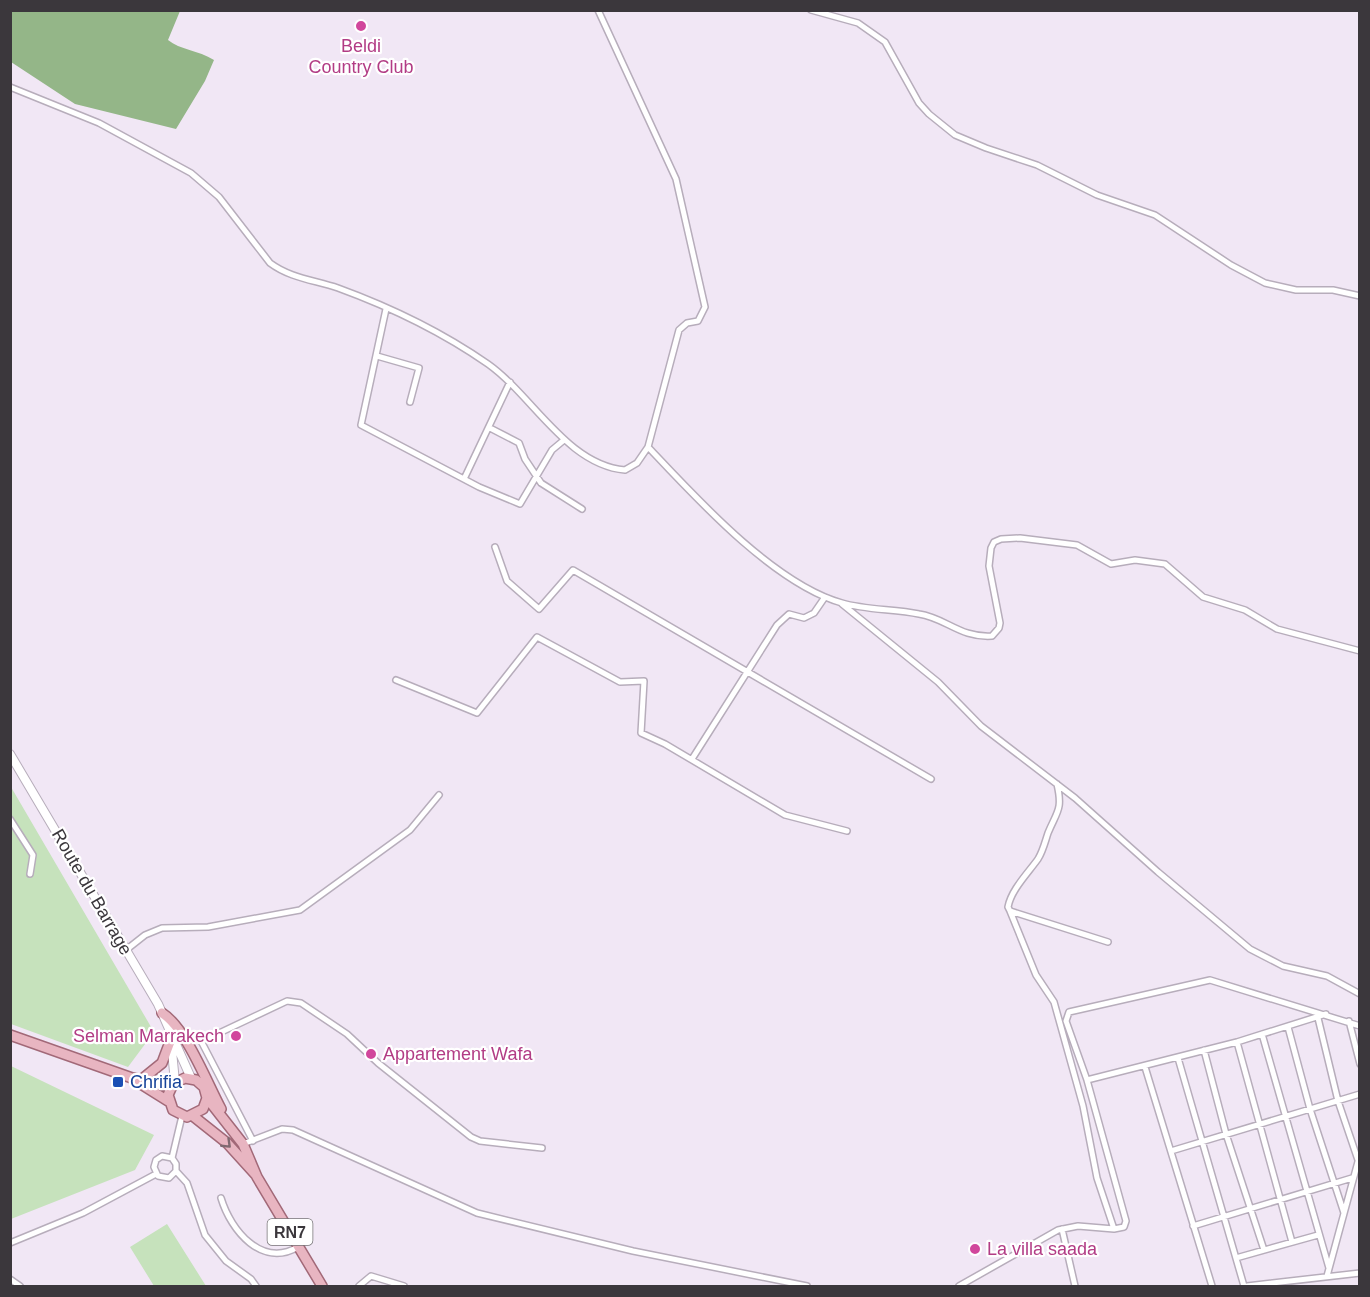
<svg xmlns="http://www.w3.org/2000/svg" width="1370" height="1297" viewBox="0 0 1370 1297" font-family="Helvetica,sans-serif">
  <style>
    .green { fill: #c6e2bc }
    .forest { fill: #94b688 }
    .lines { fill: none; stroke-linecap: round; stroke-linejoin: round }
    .minor-casing { stroke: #b7adbb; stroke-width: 8 }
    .secondary-casing { stroke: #b7adbb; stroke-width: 10 }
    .primary-casing { stroke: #a26978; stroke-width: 12 }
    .minor { stroke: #fff; stroke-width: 5 }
    .secondary { stroke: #fff; stroke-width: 8 }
    .primary { stroke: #e8b5c1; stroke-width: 9 }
    .oneway { stroke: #806971 }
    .hotel-dot { fill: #d1479c; stroke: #fff; stroke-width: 2 }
    .transit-dot { fill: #1a4fb4; stroke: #fff; stroke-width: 2 }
    .labels { text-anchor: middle; stroke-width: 4.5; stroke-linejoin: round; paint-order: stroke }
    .shield { fill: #fff; stroke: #767376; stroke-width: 1.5 }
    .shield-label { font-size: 16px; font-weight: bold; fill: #3b373c }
    .hotel-label { font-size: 18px; fill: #b23c85; stroke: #fff; text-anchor: start }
    .street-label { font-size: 18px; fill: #3b373c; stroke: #fff }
    .transit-label { font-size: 18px; fill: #164399; stroke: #fff; text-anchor: start }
  </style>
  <rect width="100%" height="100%" fill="#f1e7f5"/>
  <path class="green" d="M11,787l143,245 -26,35 -117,-43z
    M11,1066l143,69 -19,35 -124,49z
    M167,1224l39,62h-52l-24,-39z"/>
  <path class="forest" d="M10,11h170l-12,29c12,10 30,10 46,20l-9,21 -29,48 -101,-25 -64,-42z"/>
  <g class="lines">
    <g class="minor-casing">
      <path id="minor" d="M811,10l47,13 27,19 34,61 10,11 26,21 31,13 51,17 60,30 58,20 76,50 34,18 31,7h37l27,6
        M10,87l89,36 92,50 28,24 51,66c20,15 44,17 68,25 52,19 104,44 150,76 45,32 79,101 137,106l12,-7 11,-16 31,-117 8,-7 11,-2 7,-14 -29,-128 -78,-169
        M386,309l-25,116 118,62 41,17 32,-54 12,-10
        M377,356l42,12 -9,34
        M490,428l29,15 6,16 16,24 41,26
        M648,447c48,51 126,137 194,156 24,7 52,6 77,11 27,4 41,24 73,22l7,-8 1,-5 -11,-57 2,-18 3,-6 7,-3 19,-1 57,7 34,19 24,-4 30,4 38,33 42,13 32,19 83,22
        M464,479l46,-97
        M495,547l12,34 32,28 34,-39 358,209
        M842,604l96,78 43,44 94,72 83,74 92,77 33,17 44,10 33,18
        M396,680l81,33 60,-76 83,45 24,-1 -3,52 24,11 120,71 62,16
        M692,759l85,-134 12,-11 15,4 10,-5 11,-16
        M1057,784c6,26 0,27 -9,49 -3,9 -5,18 -10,26 -10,14 -27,31 -30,48l2,4 98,31
        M10,819l23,36 -3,19
        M126,950l19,-15 17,-7 46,-1 92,-17 110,-80 29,-35
        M1318,1018l20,83 20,59
        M1349,1021l11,43
        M1288,1027l22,82 34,104
        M1262,1034l67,234
        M200,1039l53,102
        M185,1041l30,-6 72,-34 14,2 46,31 31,29 93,74 9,4 62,7
        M1237,1042l55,200
        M1204,1050l22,84 38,116
        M1178,1058l66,228
        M1145,1067l67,219
        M1087,1080l150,-38 89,-28
        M243,1144l39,-15 11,1 184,83 156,38 174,35
        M1171,1151l189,-57
        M172,1158l-10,-2 -6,4 -2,7 4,9 11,2 7,-7v-7l-4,-6 10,-42
        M176,1171l11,12 18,52 21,26 25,18 5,7
        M221,1198c10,33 41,70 77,49
        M1193,1226l159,-48
        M1062,1229l13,57
        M1114,1229l10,-2 2,-6 -39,-141 -21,-59 3,-9 141,-32 150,46
        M10,1243l73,-30 73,-39
        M1236,1258l82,-23
        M1327,1276l32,-118
        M10,1279l10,7
        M359,1286l12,-10 33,10
        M959,1286l99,-56 20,-4 36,3 -17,-51 -14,-72 -29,-104 -18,-27 -26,-64
        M1247,1286l113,-13"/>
    </g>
    <g class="secondary-casing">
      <path id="secondary" d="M10,754l148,250 33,74
        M171,1041l4,41"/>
    </g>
    <g class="primary-casing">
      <path id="primary" d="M162,1013c24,15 45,70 59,96
        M10,1035l122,43 40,8
        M141,1080l21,-17 9,-24
        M136,1081l32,20
        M207,1098l-4,11 -16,8 -14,-7 -5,-15 5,-11 12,-6 11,2 8,7 3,11 36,46 14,33 65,109
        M193,1116l34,27 29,32"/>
    </g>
    <use href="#minor" class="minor"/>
    <use href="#secondary" class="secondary"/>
    <use href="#primary" class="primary"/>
  </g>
  <defs><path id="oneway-chevron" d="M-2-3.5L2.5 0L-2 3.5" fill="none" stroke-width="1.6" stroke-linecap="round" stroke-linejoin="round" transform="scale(1.5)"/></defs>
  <use class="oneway" href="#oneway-chevron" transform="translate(227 1144) rotate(44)"/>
  <g class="hotel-dot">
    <circle cx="361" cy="26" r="6"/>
    <circle cx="236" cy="1036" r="6"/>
    <circle cx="371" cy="1054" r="6"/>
    <circle cx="975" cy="1249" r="6"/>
  </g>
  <rect class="transit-dot" x="112" y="1076" width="12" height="12" rx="3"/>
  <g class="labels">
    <rect class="shield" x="267.5" y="1219" width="45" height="26" rx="4.5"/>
    <g class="shield-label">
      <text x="290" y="1238">RN7</text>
    </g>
    <g class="hotel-label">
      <text x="361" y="52" text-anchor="middle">Beldi<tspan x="361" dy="21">Country Club</tspan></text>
      <text x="224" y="1042" text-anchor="end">Selman Marrakech</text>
      <text x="383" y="1060">Appartement Wafa</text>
      <text x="987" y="1255">La villa saada</text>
    </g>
    <g class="street-label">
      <text transform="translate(92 892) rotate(60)" y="6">Route du Barrage</text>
    </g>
    <g class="transit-label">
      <text x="130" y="1088">Chrifia</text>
    </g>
  </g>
  <rect width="1370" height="1297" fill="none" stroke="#3b373c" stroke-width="24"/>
</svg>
